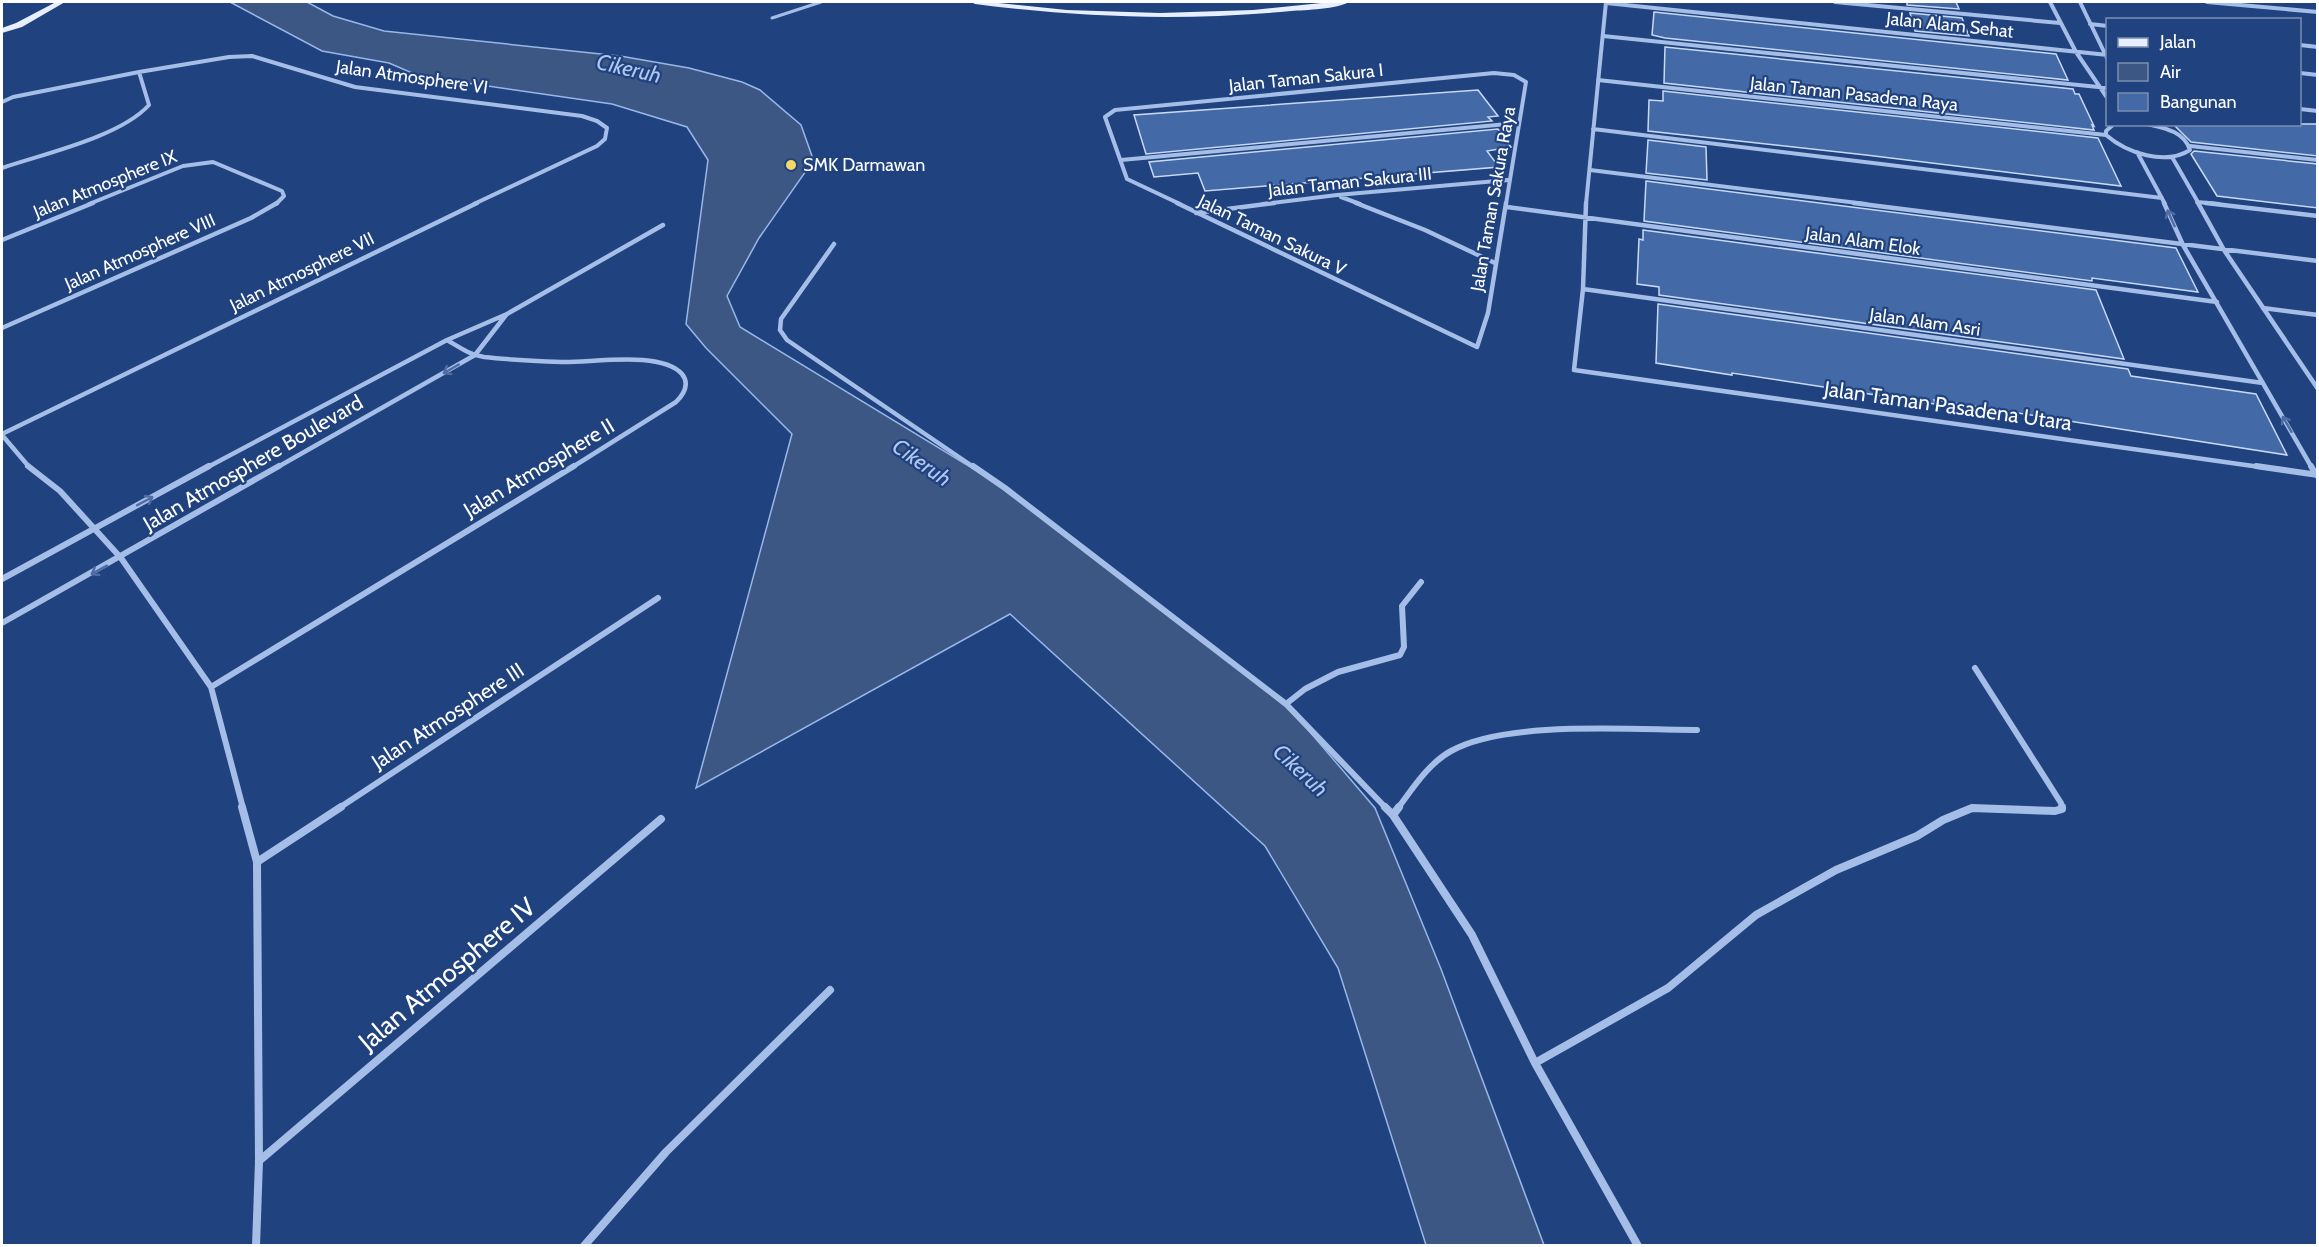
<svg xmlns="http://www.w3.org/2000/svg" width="2319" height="1247" viewBox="0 0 2319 1247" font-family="Cabin,sans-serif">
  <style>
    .water { fill: #3d5784; stroke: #98b7e9; stroke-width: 1.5 }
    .building { fill: #4469a7; stroke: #c8d9f6; stroke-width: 1.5 }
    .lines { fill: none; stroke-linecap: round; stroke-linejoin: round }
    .lane { stroke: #a5bee8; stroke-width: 3 }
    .street-far3 { stroke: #a5bee8; stroke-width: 4 }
    .street-far2 { stroke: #a5bee8; stroke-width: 4.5 }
    .street-far1 { stroke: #a5bee8; stroke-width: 6 }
    .street { stroke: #a5bee8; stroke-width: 8 }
    .primary { fill: #e7eefd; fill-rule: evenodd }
    .oneway { stroke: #4f6da4 }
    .poi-dot { fill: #f5d765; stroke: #20427f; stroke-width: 2 }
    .labels { text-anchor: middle; stroke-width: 4.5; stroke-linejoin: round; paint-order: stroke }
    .far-street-label { font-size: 18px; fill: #fff; stroke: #20427f }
    .far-poi-label { font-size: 18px; fill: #fff; stroke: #20427f; text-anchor: start }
    .street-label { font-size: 21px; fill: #fff; stroke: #20427f }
    .water-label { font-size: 22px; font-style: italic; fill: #b0c8ef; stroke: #20427f }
    .near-street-label { font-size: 26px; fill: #fff; stroke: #20427f }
  </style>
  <rect width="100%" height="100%" fill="#20427f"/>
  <path class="water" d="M230,2h77l26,14 51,15 236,25 69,12 53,14 18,8 41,35 11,31 -6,15 -47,67 -32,58 13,31 265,161 281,216 89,104 66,161 103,276h-118l-88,-277 -73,-122 -255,-232 -314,174 96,-354 -86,-86 -20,-24 22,-164 -21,-33 -75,-23 -193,-28 -30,-13 -67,-12z"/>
  <path class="building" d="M1907,2h49l3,7 -52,-4z
    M1654,12l402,42 12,26 -403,-42 -13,-3z
    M1910,13l52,5 7,18 -54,-5z
    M1665,47l408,42 2,5h4l15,32 -2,-1 2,5 -430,-47z
    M1478,90l20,26 -10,1 4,4 -346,33 -12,-39z
    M1663,91l435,47 23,48 -255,-31 -218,-24 1,-31 14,1z
    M2173,124h145v32l-127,-14z
    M1498,129l13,18 -24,4 12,16 -294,24 -7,-18 -44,4 -5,-15z
    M1648,140l58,7 1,33 -61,-7z
    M2194,151l124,13v44l-101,-12 -26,-42z
    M1646,181l530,67 22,44 -106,-14v3l-448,-60z
    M1643,230l453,60 28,69 -465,-64v-8l-22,-3 2,-45 4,1z
    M1658,304l470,65 3,7 125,18 31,61 -353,-55 1,4 -203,-31v2l-76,-12z"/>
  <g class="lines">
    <path class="lane" d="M772,18l49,-16"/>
    <path class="street-far3" d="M1835,2l225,21
      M2050,2l26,50 32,47
      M2080,2l27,56
      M2207,2l111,10
      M1606,3l502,52
      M2090,24l18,2
      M1603,36l505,52
      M2300,45l18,2
      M2300,73l18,2
      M1598,80l508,55
      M2,102l11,-5 126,-25 90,-15 23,-1 103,31 227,29 15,5 10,7 -2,11 -8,7 -123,58
      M2300,109l18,2
      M2114,124l-8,7v4c21,18 59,31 84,15 -6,-19 -26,-22 -43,-26
      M1593,129l569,69
      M2190,146l128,14
      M2137,152l28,52
      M2172,157l27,47
      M1121,160l397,-37
      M2,168c41,-14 118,-31 147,-63l-10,-33
      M1590,170l276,34
      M1341,197l19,7
      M2197,202l22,2
      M89,204l94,-38 30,-4 69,29 2,5 -8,8
      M1180,204l-53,-25 -22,-62 10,-7 379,-37 20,2 12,7 -20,122
      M1263,204l74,-9 171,-15
      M1586,204l20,-202"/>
    <path class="street-far2" d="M1177,203l300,144 11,-34 18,-110
      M1356,203l69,27 70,33
      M1586,203l-3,86 -9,81 693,98
      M1854,203l464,58
      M2164,203l19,42 129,223
      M2198,203l26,47 94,139
      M2206,203l112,13
      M1507,207l710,95
      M1196,213l78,-10
      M2,240l91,-37
      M834,244l-53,75 -1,11 7,10 188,128
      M1583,289l680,94
      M2263,308l55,7
      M2,328l249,-110 26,-15
      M447,340c12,7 23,15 37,17 26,3 52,4 78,5 29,1 99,-12 120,12 8,10 2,20 -6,28l-105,66
      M2,434l475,-231
      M2,435l28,33
      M206,468l241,-128 60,-26 156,-89
      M276,468l199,-113 31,-40"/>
    <path class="street-far1" d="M28,466l32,25 61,67 90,129 32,121
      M973,466l32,22 281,216 100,104
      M2256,466l62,9
      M2311,466l5,9
      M2,579l207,-113
      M2,623l277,-157
      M1975,668l86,135 1,5
      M211,687l363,-221
      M1286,704l19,-15 33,-17 62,-17 4,-8 -2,-41 19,-24
      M339,808l319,-210
      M1398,808c15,-20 31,-45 53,-57 55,-31 182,-21 246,-21"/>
    <path class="street" d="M242,807l15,55 2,299 -3,85
      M1385,807l8,8 79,120 63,128 103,183
      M1393,815l6,-8
      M257,862l84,-55
      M1535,1063l133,-75 88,-73 80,-45 81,-34 26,-16 29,-12 83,3 7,-2v-2
      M259,1161l402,-342
      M584,1246l82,-94 164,-162"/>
    <path class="primary" d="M56,2h9l-43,25 -20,6v-5l14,-5z
      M971,2h18l78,8 93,3 93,-3 78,-8h18c-11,7 -44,8 -58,9 -106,10 -210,7 -316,-7z"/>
  </g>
  <defs><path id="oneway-shaft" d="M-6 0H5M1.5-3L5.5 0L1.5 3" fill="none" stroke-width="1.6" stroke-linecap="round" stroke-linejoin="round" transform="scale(1.5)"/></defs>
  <g class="oneway">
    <use href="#oneway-shaft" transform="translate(2171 218) rotate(-114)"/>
    <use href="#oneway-shaft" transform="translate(451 369) rotate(150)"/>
    <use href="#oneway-shaft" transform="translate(2287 424) rotate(-120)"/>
    <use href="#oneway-shaft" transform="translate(145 501) rotate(-28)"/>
    <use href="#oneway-shaft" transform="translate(99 570) rotate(151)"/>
  </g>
  <circle class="poi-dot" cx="791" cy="165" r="6"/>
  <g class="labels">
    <g class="far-street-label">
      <text transform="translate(1950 25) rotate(6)" y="6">Jalan Alam Sehat</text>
      <text transform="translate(412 77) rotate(8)" y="6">Jalan Atmosphere VI</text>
      <text transform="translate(1306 78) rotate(-6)" y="6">Jalan Taman Sakura I</text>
      <text transform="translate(1854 94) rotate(6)" y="6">Jalan Taman Pasadena Raya</text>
      <text transform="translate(1350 182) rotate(-6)" y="6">Jalan Taman Sakura III</text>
      <text transform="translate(105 184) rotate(-22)" y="6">Jalan Atmosphere IX</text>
      <text transform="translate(1493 199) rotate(-80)" y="6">Jalan Taman Sakura Raya</text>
      <text transform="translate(1272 235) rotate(26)" y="6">Jalan Taman Sakura V</text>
      <text transform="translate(1863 241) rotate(8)" y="6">Jalan Alam Elok</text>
      <text transform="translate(140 252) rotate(-24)" y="6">Jalan Atmosphere VIII</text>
      <text transform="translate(302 272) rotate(-26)" y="6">Jalan Atmosphere VII</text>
      <text transform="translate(1925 322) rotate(8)" y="6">Jalan Alam Asri</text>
    </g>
    <g class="far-poi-label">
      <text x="803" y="171">SMK Darmawan</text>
    </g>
    <g class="street-label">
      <text transform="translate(1948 406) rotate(8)" y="7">Jalan Taman Pasadena Utara</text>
      <text transform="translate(253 463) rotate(-30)" y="7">Jalan Atmosphere Boulevard</text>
      <text transform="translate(539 468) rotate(-31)" y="7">Jalan Atmosphere II</text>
      <text transform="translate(448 716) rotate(-33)" y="7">Jalan Atmosphere III</text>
    </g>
    <g class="water-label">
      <text transform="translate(629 68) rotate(13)" y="8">Cikeruh</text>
      <text transform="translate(922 462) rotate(35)" y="8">Cikeruh</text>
      <text transform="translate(1301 770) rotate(43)" y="8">Cikeruh</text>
    </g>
    <g class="near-street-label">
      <text transform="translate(447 974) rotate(-40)" y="9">Jalan Atmosphere IV</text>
    </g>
  </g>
  <rect width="2319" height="1247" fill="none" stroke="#ffffff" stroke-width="6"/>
  <rect x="2106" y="18" width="195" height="108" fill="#20427f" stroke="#798eb2" stroke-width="1.5"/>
  <rect x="2118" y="38" width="30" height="9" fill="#e7eefd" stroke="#798eb2" stroke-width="1.5"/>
  <text x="2160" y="48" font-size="18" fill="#ffffff">Jalan</text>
  <rect x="2118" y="63" width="30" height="18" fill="#3d5784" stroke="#798eb2" stroke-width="1.5"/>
  <text x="2160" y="78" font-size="18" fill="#ffffff">Air</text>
  <rect x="2118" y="93" width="30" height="18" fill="#4469a7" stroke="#798eb2" stroke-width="1.5"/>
  <text x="2160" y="108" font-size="18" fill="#ffffff">Bangunan</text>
</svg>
